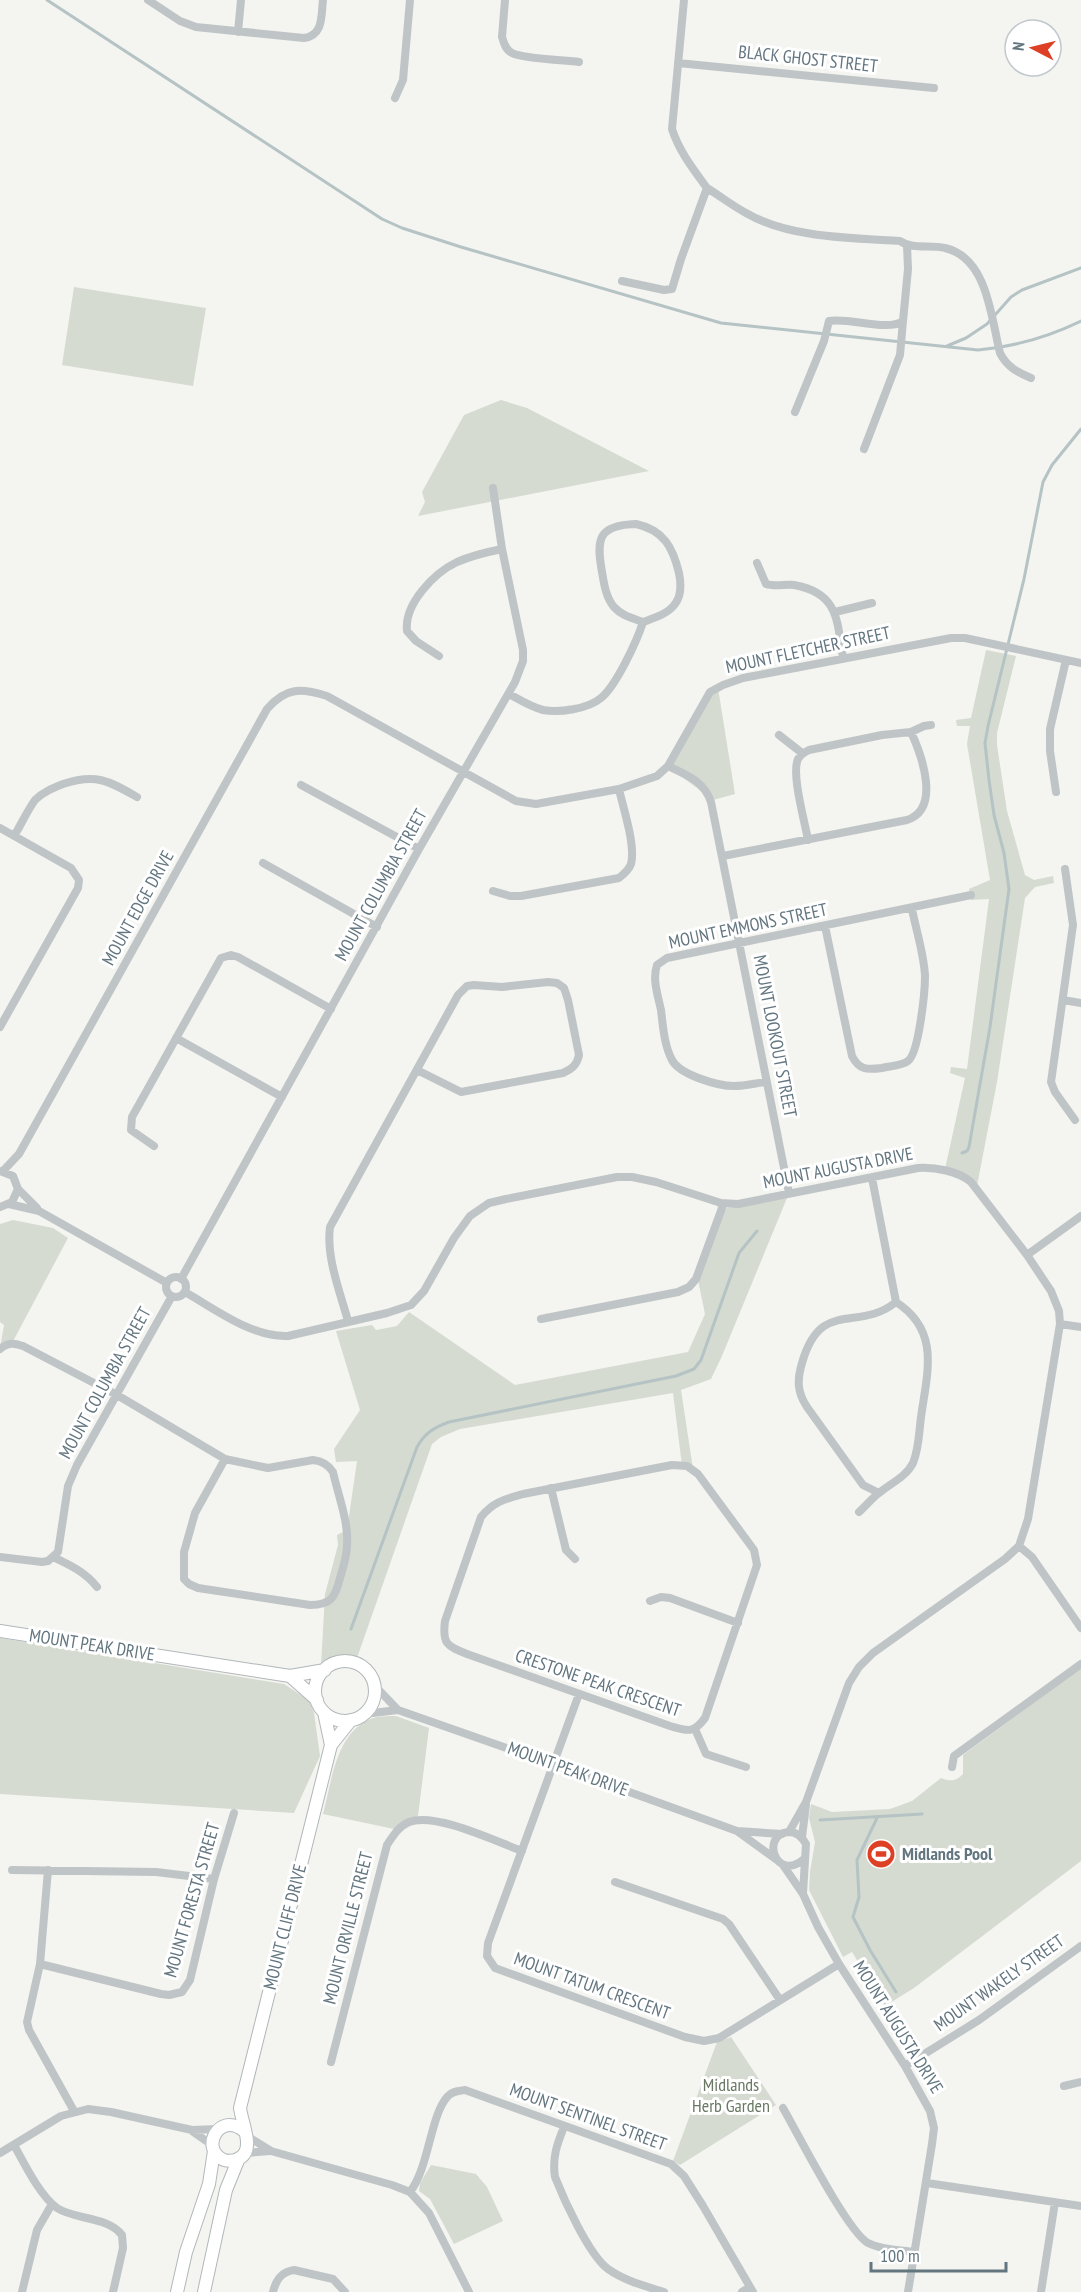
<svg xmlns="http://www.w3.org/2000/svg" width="1081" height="2292" viewBox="0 0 1081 2292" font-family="'PT Sans Narrow',sans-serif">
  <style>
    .green { fill: #d5dbd1 }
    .water { fill: #b5c3c5 }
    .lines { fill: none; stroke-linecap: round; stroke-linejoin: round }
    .stream { stroke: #b5c3c5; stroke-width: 3 }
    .secondary-casing { stroke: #b1b7ba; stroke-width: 14 }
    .street { stroke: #bfc4c6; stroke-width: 8 }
    .secondary { stroke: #fff; stroke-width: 12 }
    .labels { text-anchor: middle; stroke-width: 6; stroke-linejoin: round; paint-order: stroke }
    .street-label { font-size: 18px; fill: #637680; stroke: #fff }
    .poi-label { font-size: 18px; font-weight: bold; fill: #637680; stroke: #fff; text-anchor: start }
    .park-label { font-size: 18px; fill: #687862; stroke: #fff }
  </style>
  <rect width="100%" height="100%" fill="#f4f4f0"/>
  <path class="green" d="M74,287l132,21 -13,78 -131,-21z
    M501,400l26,8 122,63 -231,45 7,-14 -3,-10 42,-77z
    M986,650l30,6 -19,77v12l10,66 18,64 9,5 19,-4 1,7 -19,4 -10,11 -28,184 -20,104 -32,-17 20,-91 -15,-5 1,-6 16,2 22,-170 -18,1 -2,-11 21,-9 -23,-136 3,-18h-13l-1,-6 15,-2z
    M718,688l17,106 -22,6 -43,-32 41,-78z
    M787,1198l-65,158 -11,23 -30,11 12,79 -11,-3 -9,-73 -213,36 -19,8 -9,7 -75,214h-14l-22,7 4,-71 13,-49 -1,-10 10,-5 10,-69 -21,1 -2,-13 26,-39 -24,-79 36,-6 4,5 21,-4 12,-14 106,73 173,-33 17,-38 -7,-34 24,-71z
    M13,1220l40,8 15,10 -57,107 -11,3 4,-23 -4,-3v-98z
    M0,1638l284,46 26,17 4,12 6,43 -26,57 -294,-19z
    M1081,1668v193l-167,127 -29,18 -33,-54 -9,5 -34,-67 1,-18 5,-30 -6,-24 2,-14 21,8 58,-3 22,-8 29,-23c10,4 15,3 22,-4v-19z
    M396,1716l33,12 -11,88 -24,13 -71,-15c9,-33 13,-87 54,-97 6,-1 13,-1 19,-1z
    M731,2037l45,68 -96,60 -7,-4 44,-119z
    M431,2165l45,9 11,13 16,34 -49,23 -24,-45 -11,-8 1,-8z"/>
  <path class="water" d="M889,1841l2,23 -17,2 -3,-22z"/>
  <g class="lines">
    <path class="stream" d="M47,0l335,219 20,9 59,19 260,76 257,27c35,-3 72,-14 103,-29
      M947,346l19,-8 21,-14 24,-27 11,-7 59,-22
      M962,1153l5,-2 2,-4 21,-120 19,-138 -5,-36 -10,-38 -5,-35 -4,-37 3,-17 36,-147 19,-97 9,-17 29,-36
      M351,1629l66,-182c8,-14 16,-19 32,-25l227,-46 18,-7 7,-9 38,-107 18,-22
      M877,1818l-20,42 2,37 -6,20 17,33 26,42
      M820,1820l102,-6"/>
    <g class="secondary-casing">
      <path id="secondary" d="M0,1631l290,45 35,-6
        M315 1691a30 30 0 1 1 60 0a30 30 0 1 1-60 0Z
        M290,1676l27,24
        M331,1745l20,-25
        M244,2131c-25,-21 -45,19 -20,29 4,1 9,1 14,-1 18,-8 4,-35 2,-51l91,-363 -7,-33
        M177,2292l9,-40 23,-68 5,-33
        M204,2292l22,-102 13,-32"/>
    </g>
    <path class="street" d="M148,0l32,21 16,6 108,11c20,-3 17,-23 19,-38
      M505,0l-3,37c2,7 4,13 10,16 11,6 53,7 67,9
      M238,32l3,-32
      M678,63l256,25
      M395,98l8,-18 7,-80
      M707,188c13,8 26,18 39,25 43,25 105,25 154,28 13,9 30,3 45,7 43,10 46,70 55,105 7,14 17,19 31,25
      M622,281l42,9 8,-1 9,-30 26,-71c-14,-19 -28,-37 -35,-59l12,-129
      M795,412l29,-71 5,-20c20,-4 59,11 74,0l5,-52 -1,-23
      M864,449l36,-94 3,-34
      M636,524c28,6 37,24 43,49 2,10 3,22 -4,31 -7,10 -21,14 -32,18 -11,-4 -21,-6 -29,-15 -8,-9 -10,-23 -12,-35 -6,-33 -4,-47 34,-48z
      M757,563l9,21c9,3 19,0 28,1 45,8 43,36 49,73
      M835,612l37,-9
      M439,656l-23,-15 -9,-10c-3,-27 27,-58 50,-69 14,-6 30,-10 45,-13
      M509,694c11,6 22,13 34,16 16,3 45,-1 58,-12 15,-12 36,-57 42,-76
      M911,732l13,-6 7,-1
      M779,735l23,18
      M668,766c19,9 36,15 43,36l78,391
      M301,785l118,64
      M1056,792l-6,-41v-22l16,-69
      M0,828l71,40 8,12 -1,8 -78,139
      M14,836c7,-11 13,-25 21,-36 8,-8 18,-12 28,-16 33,-11 46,-3 74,13
      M723,856l184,-36c34,-11 15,-64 4,-88l-29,3 -73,15c-4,2 -8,4 -11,9 -7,15 7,63 10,81
      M263,863l114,64
      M1065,869l8,56 -22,157 4,10 20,28
      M493,891l17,5h11l98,-18c5,-4 10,-8 12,-14 5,-19 -8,-56 -12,-75
      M825,926l27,130c7,14 15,14 30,12 8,-2 19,-2 26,-7 11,-8 17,-70 17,-85 -1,-22 -9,-46 -13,-67
      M1063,1000l18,3
      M176,1038l106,59
      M766,1082c-10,1 -21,4 -32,4 -16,0 -54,-11 -62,-26 -8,-15 -9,-34 -11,-50 -3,-14 -9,-31 -4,-45l10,-7 304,-63
      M154,1146l-23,-16 1,-13 89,-159 10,-3 7,2 93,52
      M0,1171l13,5 5,13 -6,13 -12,5
      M3,1171l16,-17 248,-445c19,-22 34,-21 60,-13l189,105 20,3 83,-15 38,-13 11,-10 42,-74 13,-7 20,-7 208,-40h14l116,25
      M18,1189l19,19
      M9,1204l30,7 128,72
      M1027,1255l54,-39
      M166 1287a10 10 0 1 1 20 0a10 10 0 1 1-20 0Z
      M181,1279l238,-430 96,-167 8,-21v-11l-21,-101 -9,-61
      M185,1292c30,17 68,46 103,44l99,-23 24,-8 13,-14 30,-53 16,-22 19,-13 17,-4 111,-22h15l24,5 65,21 17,1 180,-36c17,-1 40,3 53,14l56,73 24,36 8,20 1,13 -32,195 -9,27 -14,13 -132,94 -14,14 -10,16 -43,119 -17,30
      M541,1319l137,-27 11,-5 7,-8 26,-71 -1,-5
      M348,1321c-8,-29 -22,-64 -18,-94l128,-232 9,-9 7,-1 28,2 46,-5 9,1 7,5 4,12 11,55c-2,10 -7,14 -16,18l-102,19 -44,-22
      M1060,1324l21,3
      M0,1349c8,-7 14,-6 23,-3l94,49 108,64 43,9 45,-8c9,1 15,4 20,12 5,23 16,50 14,74 0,10 -4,22 -7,32 -5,20 -9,27 -30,27l-112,-17 -9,-4 -5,-5v-27l11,-39 30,-54
      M672,1465l15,1 11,8 56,76 3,15 -52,153c-12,16 -17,13 -35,8l-203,-72c-20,-8 -25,-10 -22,-33l36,-104c12,-15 24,-18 42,-23z
      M551,1488l15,62 9,9
      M879,1493l-16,-8 -56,-78c-10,-15 -10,-27 -5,-44 19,-66 56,-30 94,-61
      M859,1512c7,-6 13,-14 20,-19 12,-10 27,-16 34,-30 6,-14 6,-31 8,-46 6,-44 20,-86 -25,-115l-24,-124
      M1019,1546l13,11 49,71
      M0,1557l42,5 6,-1 10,-9 10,-66 9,-21 95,-169
      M53,1557c17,8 32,15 44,30
      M650,1601l11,-4 9,1 68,25
      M374,1685l24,25
      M579,1694l-91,249 -1,13 8,12 190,69 19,4 15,-3 120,-74
      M364,1714l34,-4 154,54 185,67 40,29
      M695,1729l11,25 40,13
      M952,1767l2,-11 127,-92
      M737,1831l45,3
      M802,1837l4,-32
      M783,1865l20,29 15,33 21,37 66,102 25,45 4,17 -2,16 -24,148
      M12,1870l144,2 58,7
      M48,1870l-8,94 -13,58 2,8 45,81
      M615,1882l108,37 6,5 51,76
      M803,1893l3,-49c-4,-7 -9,-13 -18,-12 -28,3 -12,51 16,27
      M40,1964l121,30 8,1 13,-3 8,-12 24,-101 20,-66
      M331,2062l56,-217c6,-9 12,-19 22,-23 26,-10 86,19 113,29
      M905,2066l74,-46 102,-74
      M1064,2086l17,-4
      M783,2108c15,26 64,123 85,135 14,7 31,7 46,9
      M564,2127c-7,17 -12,31 -9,50 9,23 34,78 53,92 17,12 37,17 56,23
      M192,2131l20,14
      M247,2136l24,15 121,34 18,7 19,21 40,79
      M14,2145c10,18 26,51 43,63 18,12 50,8 65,27l1,13 -10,44
      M0,2153l61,-37 27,-7 23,3 81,18 26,-1
      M245,2153l25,-2
      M927,2183l154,23
      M410,2192c20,-27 20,-77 38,-96 5,-5 10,-5 17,-6l206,74 13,12 19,30 50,86
      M22,2292l15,-62 15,-26
      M273,2292c3,-12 8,-20 21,-22l39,9 12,13
      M742,2292l8,-5
      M1041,2292l14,-90"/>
    <use href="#secondary" class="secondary"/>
  </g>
  <defs>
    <g id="stadium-disc" transform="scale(1.5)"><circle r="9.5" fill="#de4025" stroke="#fff"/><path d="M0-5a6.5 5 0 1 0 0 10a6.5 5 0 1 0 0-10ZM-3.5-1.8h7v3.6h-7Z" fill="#fff"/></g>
  </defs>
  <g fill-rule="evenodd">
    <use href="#stadium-disc" x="881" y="1854"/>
  </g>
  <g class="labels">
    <g class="street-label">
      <text transform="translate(808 59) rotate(6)" y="6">BLACK GHOST STREET</text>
      <text transform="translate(808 650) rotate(-12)" y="6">MOUNT FLETCHER STREET</text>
      <text transform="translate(381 885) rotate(-61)" y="6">MOUNT COLUMBIA STREET</text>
      <text transform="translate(138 908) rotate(-61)" y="6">MOUNT EDGE DRIVE</text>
      <text transform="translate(748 926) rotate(-12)" y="6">MOUNT EMMONS STREET</text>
      <text transform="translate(775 1036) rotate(79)" y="6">MOUNT LOOKOUT STREET</text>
      <text transform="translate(838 1168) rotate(-11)" y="6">MOUNT AUGUSTA DRIVE</text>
      <text transform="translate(105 1383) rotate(-61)" y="6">MOUNT COLUMBIA STREET</text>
      <text transform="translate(92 1645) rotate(9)" y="6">MOUNT PEAK DRIVE</text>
      <text transform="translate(598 1683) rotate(19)" y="6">CRESTONE PEAK CRESCENT</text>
      <text transform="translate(568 1769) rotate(20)" y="6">MOUNT PEAK DRIVE</text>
      <text transform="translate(192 1900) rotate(-74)" y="6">MOUNT FORESTA STREET</text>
      <text transform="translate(285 1927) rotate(-76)" y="6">MOUNT CLIFF DRIVE</text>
      <text transform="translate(348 1928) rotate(-76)" y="6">MOUNT ORVILLE STREET</text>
      <text transform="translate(999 1983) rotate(-35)" y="6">MOUNT WAKELY STREET</text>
      <text transform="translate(592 1986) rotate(20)" y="6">MOUNT TATUM CRESCENT</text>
      <text transform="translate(898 2027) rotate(58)" y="6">MOUNT AUGUSTA DRIVE</text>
      <text transform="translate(588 2117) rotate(20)" y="6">MOUNT SENTINEL STREET</text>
    </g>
    <g class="poi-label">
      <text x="902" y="1860">Midlands Pool</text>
    </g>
    <g class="park-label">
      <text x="731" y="2091">Midlands<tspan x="731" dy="21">Herb Garden</tspan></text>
    </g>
  </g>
  <g transform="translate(1033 48) rotate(277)"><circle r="28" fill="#ffffff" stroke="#c1c8cc" stroke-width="1.5"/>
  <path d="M0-4.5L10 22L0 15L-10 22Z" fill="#de4025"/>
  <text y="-9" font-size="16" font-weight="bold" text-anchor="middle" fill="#637680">N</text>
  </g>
  <path d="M871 2262v9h135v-9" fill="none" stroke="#637680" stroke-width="3"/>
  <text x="880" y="2262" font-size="18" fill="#637680" stroke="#ffffff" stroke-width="4.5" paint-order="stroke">100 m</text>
</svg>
